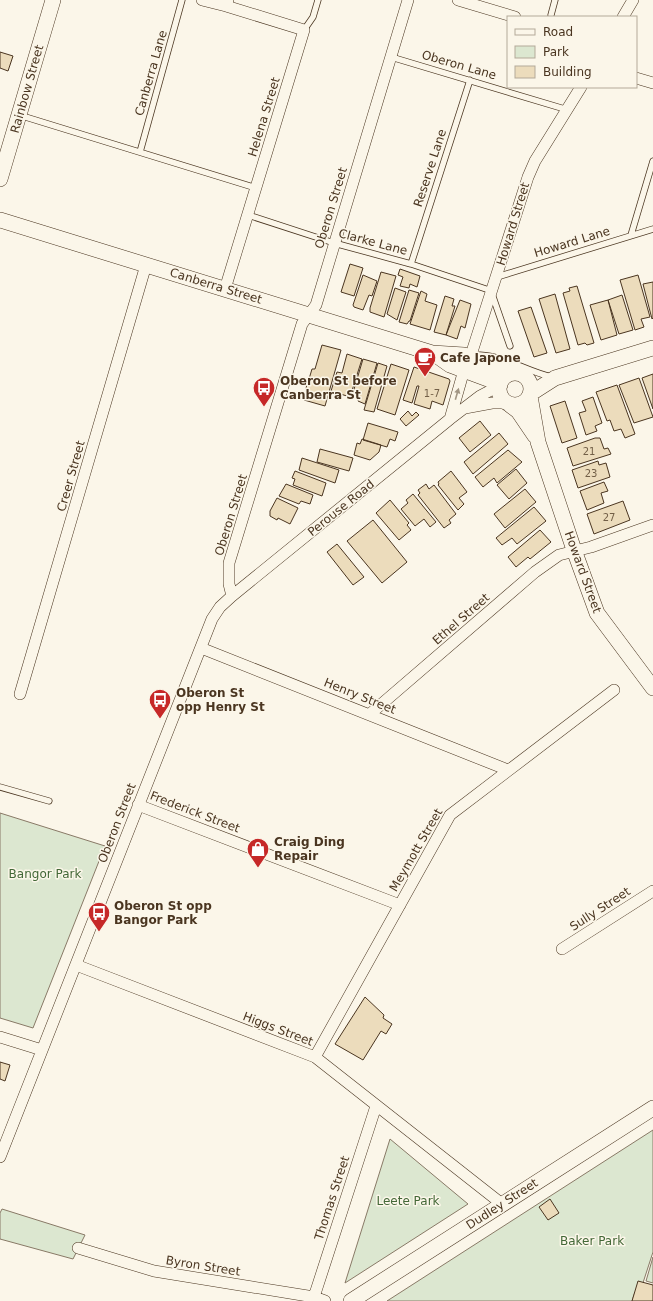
<svg xmlns="http://www.w3.org/2000/svg" width="653" height="1301" viewBox="0 0 653 1301" font-family="'DejaVu Sans',sans-serif">
  <style>
    .green { fill: #dce7d0; stroke: #887966 }
    .building { fill: #ecdcbc; stroke: #4a3520 }
    .lines { fill: none; stroke-linecap: round; stroke-linejoin: round }
    .lane-casing { stroke: #4a3520; stroke-width: 7 }
    .street-casing { stroke: #4a3520; stroke-width: 12 }
    .secondary-casing { stroke: #4a3520; stroke-width: 16 }
    .lane { stroke: #fbf6e9; stroke-width: 5.5 }
    .street { stroke: #fbf6e9; stroke-width: 11 }
    .secondary { stroke: #fbf6e9; stroke-width: 15 }
    .oneway { fill: #a29684 }
    .labels { text-anchor: middle; stroke-width: 3; stroke-linejoin: round; paint-order: stroke }
    .number-label { font-size: 10px; fill: #725f47 }
    .street-label { font-size: 12px; fill: #4a3520; stroke: #fbf6e9 }
    .poi-label { font-size: 12px; font-weight: bold; fill: #4a3520; stroke: #fbf6e9; text-anchor: start }
    .park-label { font-size: 12px; fill: #436837; stroke: #fbf6e9 }
  </style>
  <rect width="100%" height="100%" fill="#fbf6e9"/>
  <path class="green" d="M0,813l105,33 -72,182 -33,-10z
    M653,1130v122l-13,40h-5l-3,9h-245z
    M390,1139l78,65 -123,79z
    M2,1209l83,26 -12,24 -73,-20v-26z
    M653,1257v26l-7,-2z"/>
  <path class="building" d="M0,52l13,4 -5,15 -8,-3z
    M350,264l13,4 -9,28 -13,-4z
    M400,269l20,7 -3,11 -7,-3 -1,4 -9,-2 3,-9 -5,-2z
    M381,272l15,4 -12,41 -14,-5v-4z
    M363,275l14,6 -5,15 -3,-1 -6,15 -9,-3 -1,-2z
    M638,275l12,42 -9,2 3,8 -9,3 -15,-50z
    M653,282v36l-1,1 -9,-35z
    M577,286l17,57 -7,2 -2,-2 -7,2 -15,-52 7,-2 -1,-3z
    M395,288l11,4 -9,28 -10,-6z
    M409,290l10,3 -9,28h-1l-2,3 -8,-2z
    M421,291l6,3 -2,7 12,4 -7,25 -20,-6z
    M555,294l15,55 -14,4 -17,-54z
    M622,295l11,35 -14,4 -11,-34z
    M445,296l9,3 -2,7h3l-9,29 -12,-3z
    M460,300l11,4 -6,24 -4,-2 -4,13 -11,-4z
    M608,300l9,35 -16,5 -11,-35z
    M531,307l16,46 -13,4 -16,-46z
    M322,345l19,5 -16,56 -21,-6 4,-22 1,1 3,-10h3z
    M347,354l15,5 -12,38 -19,-6 6,-19 5,1z
    M363,359l14,4 -12,41 -7,-3 1,-3 -7,-2z
    M378,363l9,3 -13,46 -10,-2z
    M391,364l18,6 -14,45 -18,-6z
    M414,367l35,12 1,2 -7,24 -11,-4 -2,8 -16,-5 5,-18h-2l-5,17 -9,-3z
    M653,374v35l-11,-31z
    M639,378l14,39 -19,6 -15,-38z
    M617,385l18,49 -10,4 -4,-9 -7,2 -4,-11 -3,1 -11,-29z
    M593,397l9,26 -7,3 2,5 -11,4 -7,-22 7,-2 -4,-10z
    M565,401l12,37 -15,5 -12,-37z
    M408,411l4,5 4,-4 3,3 -13,11 -6,-7z
    M480,421l11,14 -21,17 -11,-14z
    M368,423l30,9 -3,9 -5,-2 -3,8 -24,-7z
    M499,433l9,11 -35,30 -9,-12z
    M595,438h5l4,11 4,-1 3,6 -38,12 -6,-18z
    M362,439l19,6 -2,7 -9,8 -16,-5 3,-12 3,1z
    M320,449l33,9 -4,13 -32,-9z
    M508,450l14,12 -25,21 -3,-5 -11,9 -8,-10z
    M302,458l37,12 -4,13 -36,-13z
    M598,461l1,4 7,-2 4,14 -32,11 -6,-18z
    M516,469l11,14 -18,16 -12,-14z
    M295,471l31,12 -4,13 -29,-11 2,-6 -3,-1z
    M451,471l16,21 -8,6 5,6 -6,6 -20,-25 1,-1 -1,-2z
    M604,482l4,9 -7,2 3,10 -17,7 -7,-19z
    M286,484l27,11 -3,9 -9,-3 -2,3 -20,-8z
    M426,484l3,5 5,-4 22,29 -7,6 2,3 -7,5 -26,-33 2,-2 -2,-3z
    M525,489l11,13 -31,26 -11,-14z
    M413,494l23,28 -6,5 -6,-8 -9,7 -14,-17 7,-6 -2,-3z
    M277,498l21,10 -8,16 -12,-6 -1,2 -7,-4v-5z
    M390,500l19,23 -2,2 4,5 -12,10 -23,-27z
    M623,501l7,19 -36,14 -7,-20z
    M534,507l12,14 -29,23 -5,-6 -10,7 -6,-7z
    M373,520l34,42 -25,21 -35,-42z
    M540,530l11,12 -21,17 -2,-2 -12,10 -8,-10z
    M337,544l27,33 -11,8 -26,-33z
    M365,997l19,18 -1,3 9,6 -6,10 -5,-3 -18,29 -28,-16z
    M0,1062l10,3 -5,16 -5,-2z
    M550,1199l9,14 -11,7 -9,-13z
    M638,1281l15,4v16h-21z"/>
  <g class="lines">
    <g class="lane-casing">
      <path id="lane" d="M551,15l4,-15
        M304,30l9,-13 5,-17
        M391,57l177,53
        M19,115l237,73
        M140,152l42,-152
        M248,215l86,28 77,21 81,27
        M631,235l22,-74
        M411,264l59,-184
        M497,277l156,-48
        M492,294l18,52
        M480,355c25,1 48,17 72,22
        M0,787l49,14"/>
    </g>
    <g class="street-casing">
      <path id="street" d="M202,0l24,6
        M458,0l57,17
        M623,17l10,-17
        M636,78l17,5
        M225,289l79,-259 -78,-24 2,-6
        M470,358l58,-181 7,-16 46,-74
        M465,408l27,-5h16
        M450,419l14,-49
        M232,596l-3,-12v-21l73,-239 14,-19 92,-305
        M201,648l307,122
        M20,694l126,-429
        M370,714l165,-142 24,-17 32,-8 62,-22
        M138,805l262,100
        M562,949l91,-58
        M76,965l239,92 187,147
        M0,1037l42,13
        M315,1057l135,-242 164,-125
        M0,1157l212,-538 8,-12 12,-11 218,-177 30,-23 19,-10
        M78,1248l76,23 160,26 11,4
        M314,1297l62,-191"/>
    </g>
    <g class="secondary-casing">
      <path id="secondary" d="M0,179l53,-179
        M0,220l432,133 32,2 48,18
        M433,353l17,12 43,16 7,4
        M499 389a16 16 0 1 1 32 0a16 16 0 1 1-32 0Z
        M530,394l25,-16 98,-30
        M530,396l8,46 36,108 23,63 56,75
        M510,405l8,6 17,25
        M351,1301l302,-193"/>
    </g>
    <use href="#lane" class="lane"/>
    <use href="#street" class="street"/>
    <use href="#secondary" class="secondary"/>
  </g>
  <defs><path id="oneway-solid" d="M-6-.8H1V-3.2L6.5 0L1 3.2V.8H-6Z"/></defs>
  <use class="oneway" href="#oneway-solid" transform="translate(457 394) rotate(-74)"/>
  <defs>
    <g id="cafe-pin" transform="scale(1.15)"><path d="M0 17L-7.5 6A9.5 9.5 0 1 1 7.5 6Z" fill="#c62828" stroke="#fbf6e9"/><path d="M-5.5-4.5H6V0H3Q3 3.5 0 3.5H-2.5Q-5.5 3.5-5.5 0ZM3-3.2v2h1.7v-2ZM-6 4.5H4V6H-6Z" fill="#fff"/></g>
    <g id="bus-pin" transform="scale(1.15)"><path d="M0 17L-7.5 6A9.5 9.5 0 1 1 7.5 6Z" fill="#c62828" stroke="#fbf6e9"/><path d="M-5-6H5V4H4V6H2V4H-2V6H-4V4H-5ZM-3.5-4V0h7V-4ZM-3.5 1.2v1.5H-2V1.2ZM2 1.2v1.5H3.5V1.2Z" fill="#fff"/></g>
    <g id="shop-pin" transform="scale(1.15)"><path d="M0 17L-7.5 6A9.5 9.5 0 1 1 7.5 6Z" fill="#c62828" stroke="#fbf6e9"/><path d="M-5-2.5h2.3a2.7 3.5 0 0 1 5.4 0H5L5.5 6h-11ZM-1.5-2.5h3a1.5 2.3 0 0 0-3 0Z" fill="#fff"/></g>
  </defs>
  <g fill-rule="evenodd">
    <use href="#cafe-pin" x="425" y="358"/>
    <use href="#bus-pin" x="264" y="388"/>
    <use href="#bus-pin" x="160" y="700"/>
    <use href="#shop-pin" x="258" y="849"/>
    <use href="#bus-pin" x="99" y="913"/>
  </g>
  <g class="labels">
    <g class="number-label">
      <text x="432" y="397">1-7</text>
      <text x="589" y="455">21</text>
      <text x="591" y="477">23</text>
      <text x="609" y="521">27</text>
    </g>
    <g class="street-label">
      <text transform="translate(459 65) rotate(16)" y="4">Oberon Lane</text>
      <text transform="translate(151 73) rotate(-74)" y="4">Canberra Lane</text>
      <text transform="translate(27 89) rotate(-74)" y="4">Rainbow Street</text>
      <text transform="translate(264 117) rotate(-73)" y="4">Helena Street</text>
      <text transform="translate(430 168) rotate(-72)" y="4">Reserve Lane</text>
      <text transform="translate(331 208) rotate(-73)" y="4">Oberon Street</text>
      <text transform="translate(513 224) rotate(-73)" y="4">Howard Street</text>
      <text transform="translate(373 242) rotate(15)" y="4">Clarke Lane</text>
      <text transform="translate(572 242) rotate(-17)" y="4">Howard Lane</text>
      <text transform="translate(216 286) rotate(17)" y="4">Canberra Street</text>
      <text transform="translate(71 476) rotate(-74)" y="4">Creer Street</text>
      <text transform="translate(341 508) rotate(-39)" y="4">Perouse Road</text>
      <text transform="translate(231 515) rotate(-73)" y="4">Oberon Street</text>
      <text transform="translate(583 572) rotate(70)" y="4">Howard Street</text>
      <text transform="translate(461 619) rotate(-41)" y="4">Ethel Street</text>
      <text transform="translate(360 696) rotate(22)" y="4">Henry Street</text>
      <text transform="translate(195 812) rotate(21)" y="4">Frederick Street</text>
      <text transform="translate(117 823) rotate(-69)" y="4">Oberon Street</text>
      <text transform="translate(416 850) rotate(-60)" y="4">Meymott Street</text>
      <text transform="translate(600 909) rotate(-33)" y="4">Sully Street</text>
      <text transform="translate(278 1029) rotate(21)" y="4">Higgs Street</text>
      <text transform="translate(332 1198) rotate(-72)" y="4">Thomas Street</text>
      <text transform="translate(502 1204) rotate(-33)" y="4">Dudley Street</text>
      <text transform="translate(203 1266) rotate(9)" y="4">Byron Street</text>
    </g>
    <g class="poi-label">
      <text x="440" y="362">Cafe Japone</text>
      <text x="280" y="385">Oberon St before<tspan x="280" dy="14">Canberra St</tspan></text>
      <text x="176" y="697">Oberon St<tspan x="176" dy="14">opp Henry St</tspan></text>
      <text x="274" y="846">Craig Ding<tspan x="274" dy="14">Repair</tspan></text>
      <text x="114" y="910">Oberon St opp<tspan x="114" dy="14">Bangor Park</tspan></text>
    </g>
    <g class="park-label">
      <text x="45" y="878">Bangor Park</text>
      <text x="408" y="1205">Leete Park</text>
      <text x="592" y="1245">Baker Park</text>
    </g>
  </g>
  <rect x="507" y="16" width="130" height="72" fill="#fbf6e9" stroke="#b4a999"/>
  <rect x="515" y="29" width="20" height="6" fill="#fbf6e9" stroke="#b4a999"/>
  <text x="543" y="36" font-size="12" fill="#4a3520">Road</text>
  <rect x="515" y="46" width="20" height="12" fill="#dce7d0" stroke="#b4a999"/>
  <text x="543" y="56" font-size="12" fill="#4a3520">Park</text>
  <rect x="515" y="66" width="20" height="12" fill="#ecdcbc" stroke="#b4a999"/>
  <text x="543" y="76" font-size="12" fill="#4a3520">Building</text>
</svg>
